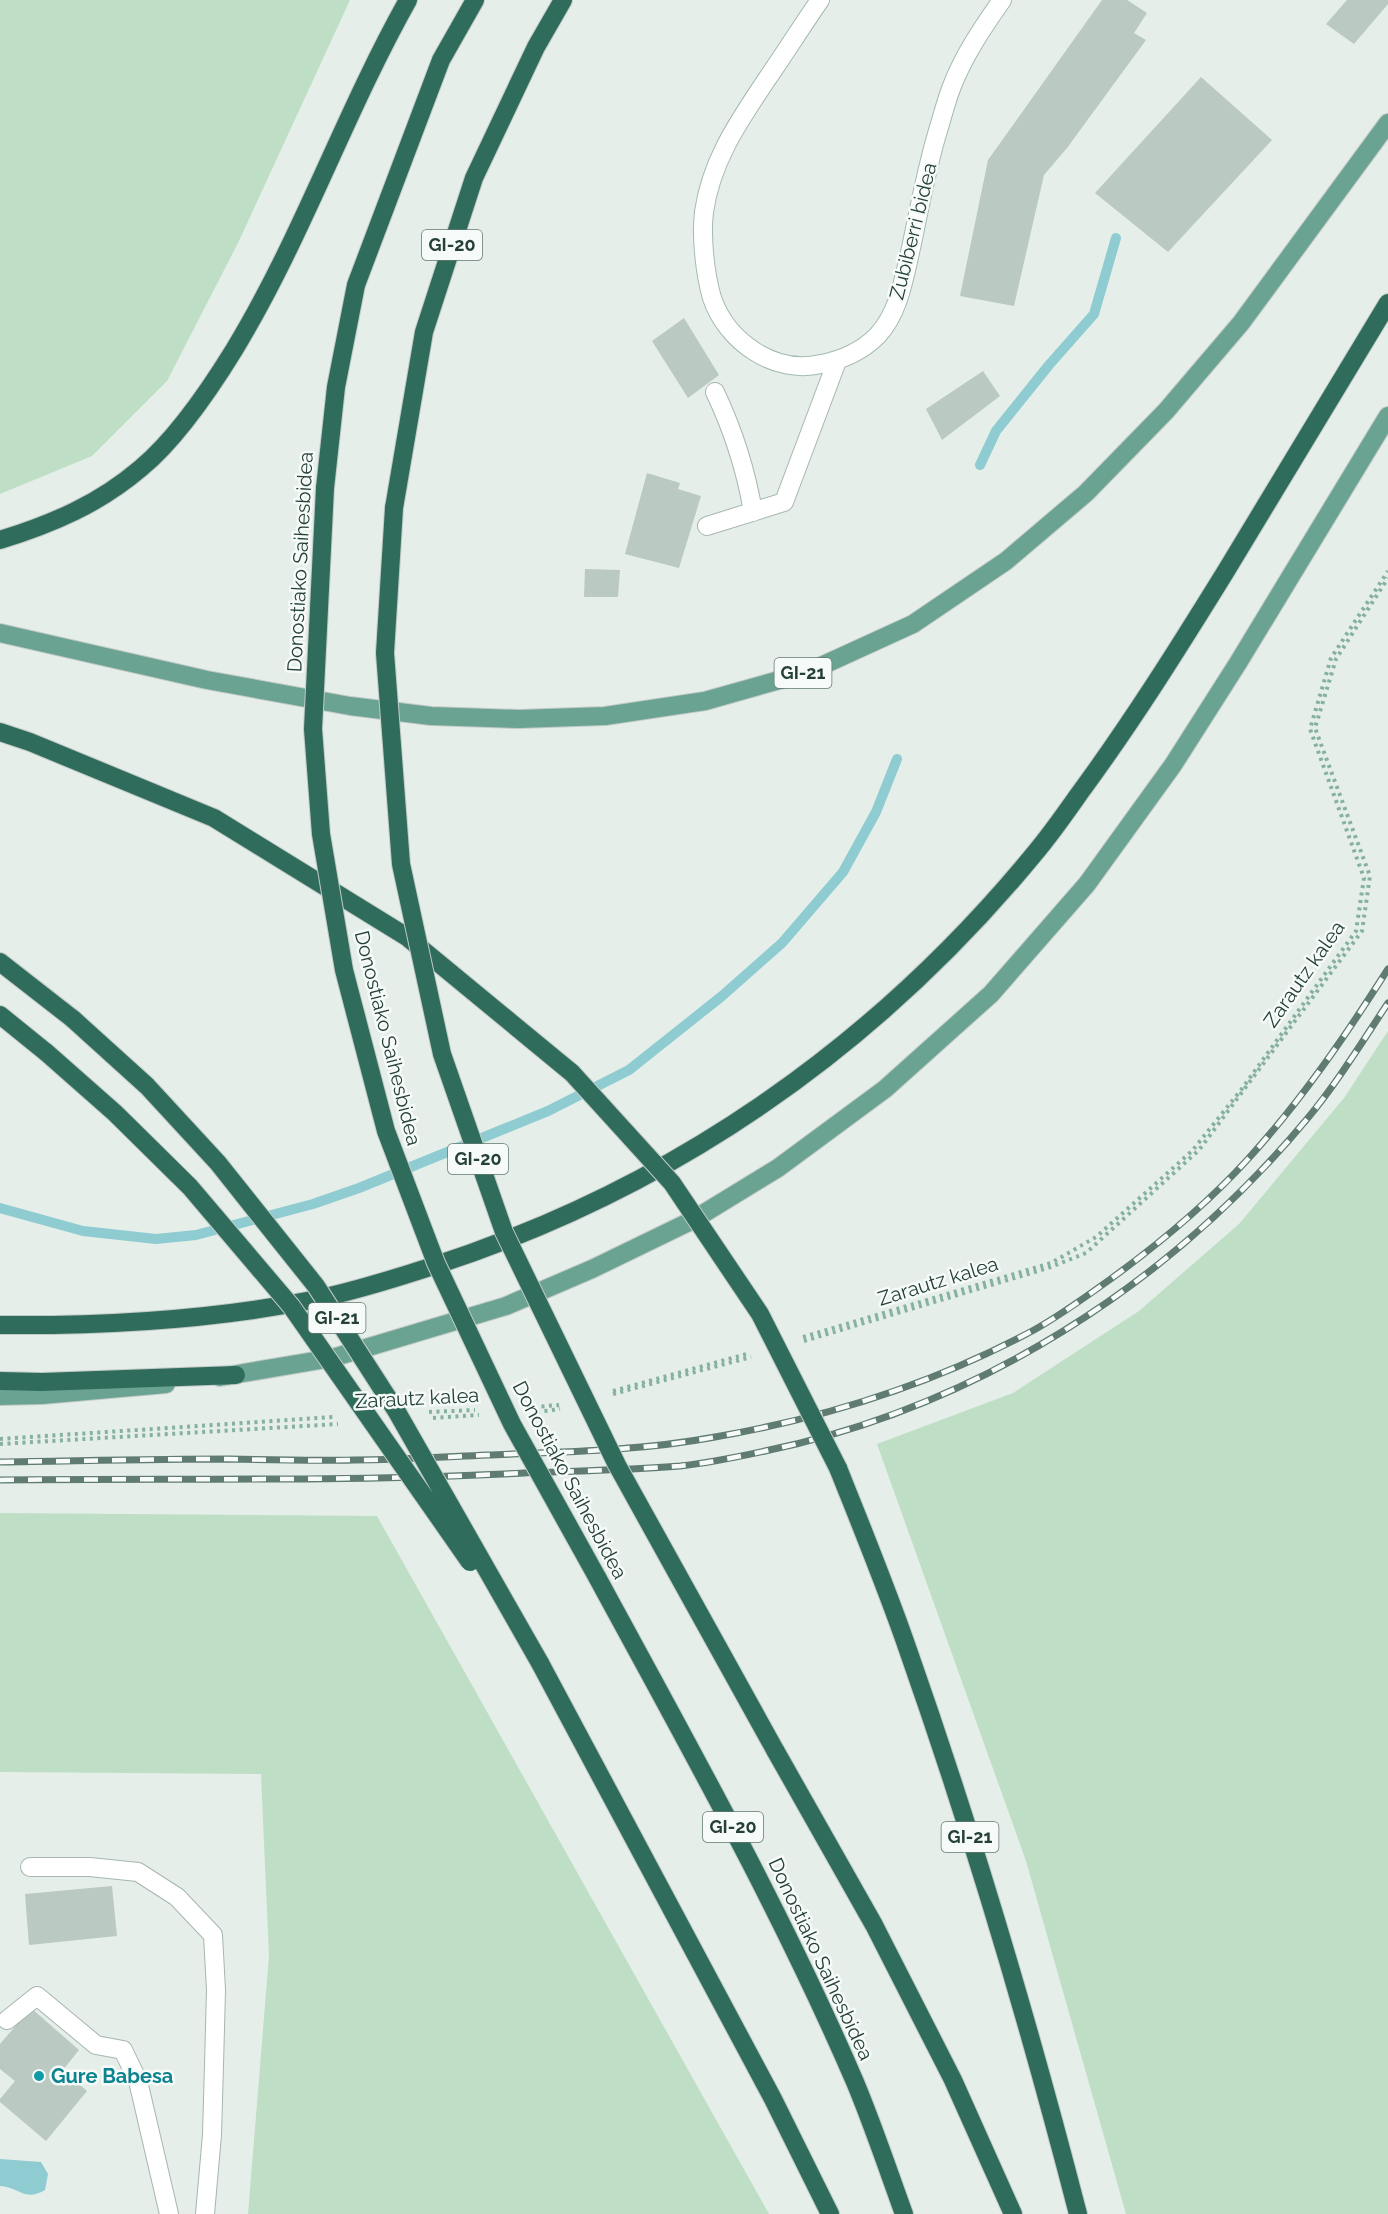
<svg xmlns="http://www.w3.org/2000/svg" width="1388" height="2214" viewBox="0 0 1388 2214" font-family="Raleway,sans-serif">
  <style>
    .green { fill: #bedfc5 }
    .water { fill: #8eccd2 }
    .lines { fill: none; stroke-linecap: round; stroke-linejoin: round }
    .stream { stroke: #8eccd2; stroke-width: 10 }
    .building { fill: #bac9c2 }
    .lane-casing { stroke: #a7b6b0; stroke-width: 20 }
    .secondary-casing { stroke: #a3bab0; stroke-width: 20 }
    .primary-casing { stroke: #c2cac7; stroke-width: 20 }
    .highway-casing { stroke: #c2cac7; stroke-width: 20 }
    .path { stroke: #86b1a1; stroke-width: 4; stroke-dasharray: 3 4.5; stroke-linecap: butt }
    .lane { stroke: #fff; stroke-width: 18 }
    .secondary { stroke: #fff; stroke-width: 18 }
    .primary { stroke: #6aa391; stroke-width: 18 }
    .highway { stroke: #306c5c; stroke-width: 18 }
    .rail-casing { stroke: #5f7b72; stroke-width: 7 }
    .rail { stroke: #f6faf8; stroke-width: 4.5; stroke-dasharray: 14; stroke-linecap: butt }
    .highway-bridge-casing { stroke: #c2cac7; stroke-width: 20; stroke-linecap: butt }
    .highway-bridge { stroke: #306c5c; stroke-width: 18 }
    .culture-dot { fill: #0f9aa8; stroke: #f6faf8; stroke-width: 2 }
    .labels { text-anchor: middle; stroke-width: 5; stroke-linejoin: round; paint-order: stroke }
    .shield { fill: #f6faf8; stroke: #637871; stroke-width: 1.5 }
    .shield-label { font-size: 18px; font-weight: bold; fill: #244037 }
    .street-label { font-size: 20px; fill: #244037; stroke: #f6faf8 }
    .culture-label { font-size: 20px; font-weight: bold; fill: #0d838f; stroke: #f6faf8; text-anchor: start }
  </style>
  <rect width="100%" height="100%" fill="#e5eee9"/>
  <path class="green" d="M0,0h350l-112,243 -71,138 -75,75 -92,38z
    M1388,1031v1183h-262l-100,-353 -149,-417 136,-51 126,-82 100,-87 105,-126z
    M0,1513l377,3 392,698h-521l21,-258 -8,-182 -261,-2z"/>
  <path class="water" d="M0,2159l41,3 7,12 -3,16c-21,12 -26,-3 -45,-4z"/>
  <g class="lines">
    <path class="stream" d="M980,465l16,-34 53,-66 45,-51 22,-76
      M0,1208l83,23 73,8 40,-4 117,-31 46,-16 189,-77 81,-41 93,-74 60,-53 61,-71 33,-60 21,-53"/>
  </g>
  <path class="building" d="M1102,0h25l20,13 -13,20 12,7 -79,108 -23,27 -30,131 -54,-10 28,-136z
    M1347,0h41v4l-34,40 -28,-20z
    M1201,77l71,63 -104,112 -73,-59z
    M684,318l35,57 -31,23 -36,-57z
    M983,371l17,25 -58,44 -16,-31z
    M647,473l33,10 -2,6 23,7 -22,72 -54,-14z
    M585,569l35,1 -2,27h-34z
    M112,1886l5,50 -88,9 -4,-51z
    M31,2008l48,42 -16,20 24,21 -41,50 -46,-39v-3l15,-18 -15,-12v-25z"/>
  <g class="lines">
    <g class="lane-casing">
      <path id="lane" d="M715,392c18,38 31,78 38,120
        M707,526l77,-24 53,-141
        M30,1867h60l48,5 39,25 36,38 3,55 -2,75 -2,70 -7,79
        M7,2020l30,-24 59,49 27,5 15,31 31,133"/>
    </g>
    <g class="secondary-casing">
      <path id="secondary" d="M820,0c-18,26 -35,53 -53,79 -28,42 -56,82 -63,133 -3,25 1,62 8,86 15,44 63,77 109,66 21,-4 41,-13 56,-28 22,-23 27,-58 34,-88 8,-38 15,-77 26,-114 5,-16 9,-33 15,-48 12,-31 31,-59 50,-86"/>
    </g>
    <g class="primary-casing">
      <path id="primary" d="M0,633l207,47 143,26 81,10 88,3 86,-3 100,-15 103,-29 105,-48 93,-63 80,-68 80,-82 75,-88 147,-200
        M220,1377l112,-19 174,-52 86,-37 101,-49 85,-52 107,-79 106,-95 96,-110 86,-119 65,-102 150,-247
        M0,1396l42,-1 124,-11"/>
    </g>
    <g class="highway-casing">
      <path id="highway" d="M325,488l11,-101 20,-102 85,-225 34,-60
        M394,508l30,-176 50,-154 62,-131 27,-47
        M0,540c52,-16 99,-36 141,-72 35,-29 69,-79 93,-118 68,-112 110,-236 174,-350
        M0,732l30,10 184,76 193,119 165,136
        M0,962l73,57
        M0,1015l47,38
        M0,1325c104,1 210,-5 312,-25 39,-8 78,-20 115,-32 242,-77 447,-219 608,-415 16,-19 30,-39 44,-59 53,-72 100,-147 147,-223 54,-90 108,-179 162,-268
        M0,1381l42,1 194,-7
        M838,1468c24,60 49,121 70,182 65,185 121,374 170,564
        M597,1577c90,166 183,331 258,505 18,43 33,88 49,132
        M540,1663l233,436 57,115
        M775,1750l99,175 79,155 60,134"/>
    </g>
    <path class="path" d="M803,1337l248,-74 45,-26 96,-86 49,-61 115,-159 8,-53 -54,-149 21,-71 57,-87
      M804,1341l244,-73 38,-15 113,-103 163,-219 8,-55 -55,-148 21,-69 52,-81
      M613,1391l137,-38
      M613,1394l138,-37
      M534,1407l25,-2
      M429,1412l46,-2
      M537,1412l23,-3
      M433,1418l46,-3
      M0,1439l334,-22
      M0,1444l338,-20"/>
    <use href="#lane" class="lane"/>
    <use href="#secondary" class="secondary"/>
    <use href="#primary" class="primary"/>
    <use href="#highway" class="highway"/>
    <g class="rail-casing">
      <path id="rail" d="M0,1462c76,-1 152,-3 228,-3 42,1 84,2 126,1 44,0 89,-3 133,-5 76,-3 153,-4 228,-18 110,-19 220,-54 319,-107 27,-15 53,-34 78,-52 48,-35 96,-75 136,-119 53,-58 98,-124 140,-190
        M0,1480c174,-2 349,2 524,-7 52,-2 104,-3 156,-7 28,-3 57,-9 85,-15 212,-44 404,-166 542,-332 30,-36 55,-77 81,-116"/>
    </g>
    <use href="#rail" class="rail"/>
    <g class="highway-bridge-casing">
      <path id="highway-bridge" d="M325,488l-12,241 8,105 23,136 42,161 50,132 76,161 85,153
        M394,508l-9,145 16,211 41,190 62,178 113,233 158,285
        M73,1019l74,67 71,77 98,123 81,126 143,251
        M47,1053l68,60 75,74 101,119 179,256
        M572,1073l100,110 88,131 78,154"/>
    </g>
    <use href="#highway-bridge" class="highway-bridge"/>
  </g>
  <circle class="culture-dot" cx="39" cy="2076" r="6"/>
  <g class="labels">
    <g class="shield">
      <rect x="422" y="230" width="60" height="30" rx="4.5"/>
      <rect x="774.5" y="658" width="57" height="30" rx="4.5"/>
      <rect x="448" y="1144" width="60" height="30" rx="4.5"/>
      <rect x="308.5" y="1303" width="57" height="30" rx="4.5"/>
      <rect x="703" y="1812" width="60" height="30" rx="4.5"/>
      <rect x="941.5" y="1822" width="57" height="30" rx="4.5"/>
    </g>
    <g class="shield-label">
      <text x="452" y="251">GI-20</text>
      <text x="803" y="679">GI-21</text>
      <text x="478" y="1165">GI-20</text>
      <text x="337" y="1324">GI-21</text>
      <text x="733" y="1833">GI-20</text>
      <text x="970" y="1843">GI-21</text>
    </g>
    <g class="street-label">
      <text transform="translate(913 231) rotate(-76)" y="7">Zubiberri bidea</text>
      <text transform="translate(300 562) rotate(-87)" y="7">Donostiako Saihesbidea</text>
      <text transform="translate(1304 974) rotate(-55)" y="7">Zarautz kalea</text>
      <text transform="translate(388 1038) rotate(76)" y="7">Donostiako Saihesbidea</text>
      <text transform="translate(938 1281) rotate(-17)" y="7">Zarautz kalea</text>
      <text transform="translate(417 1398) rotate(-3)" y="7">Zarautz kalea</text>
      <text transform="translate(570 1480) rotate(62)" y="7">Donostiako Saihesbidea</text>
      <text transform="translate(821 1959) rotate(65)" y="7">Donostiako Saihesbidea</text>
    </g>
    <g class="culture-label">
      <text x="51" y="2083">Gure Babesa</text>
    </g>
  </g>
</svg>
